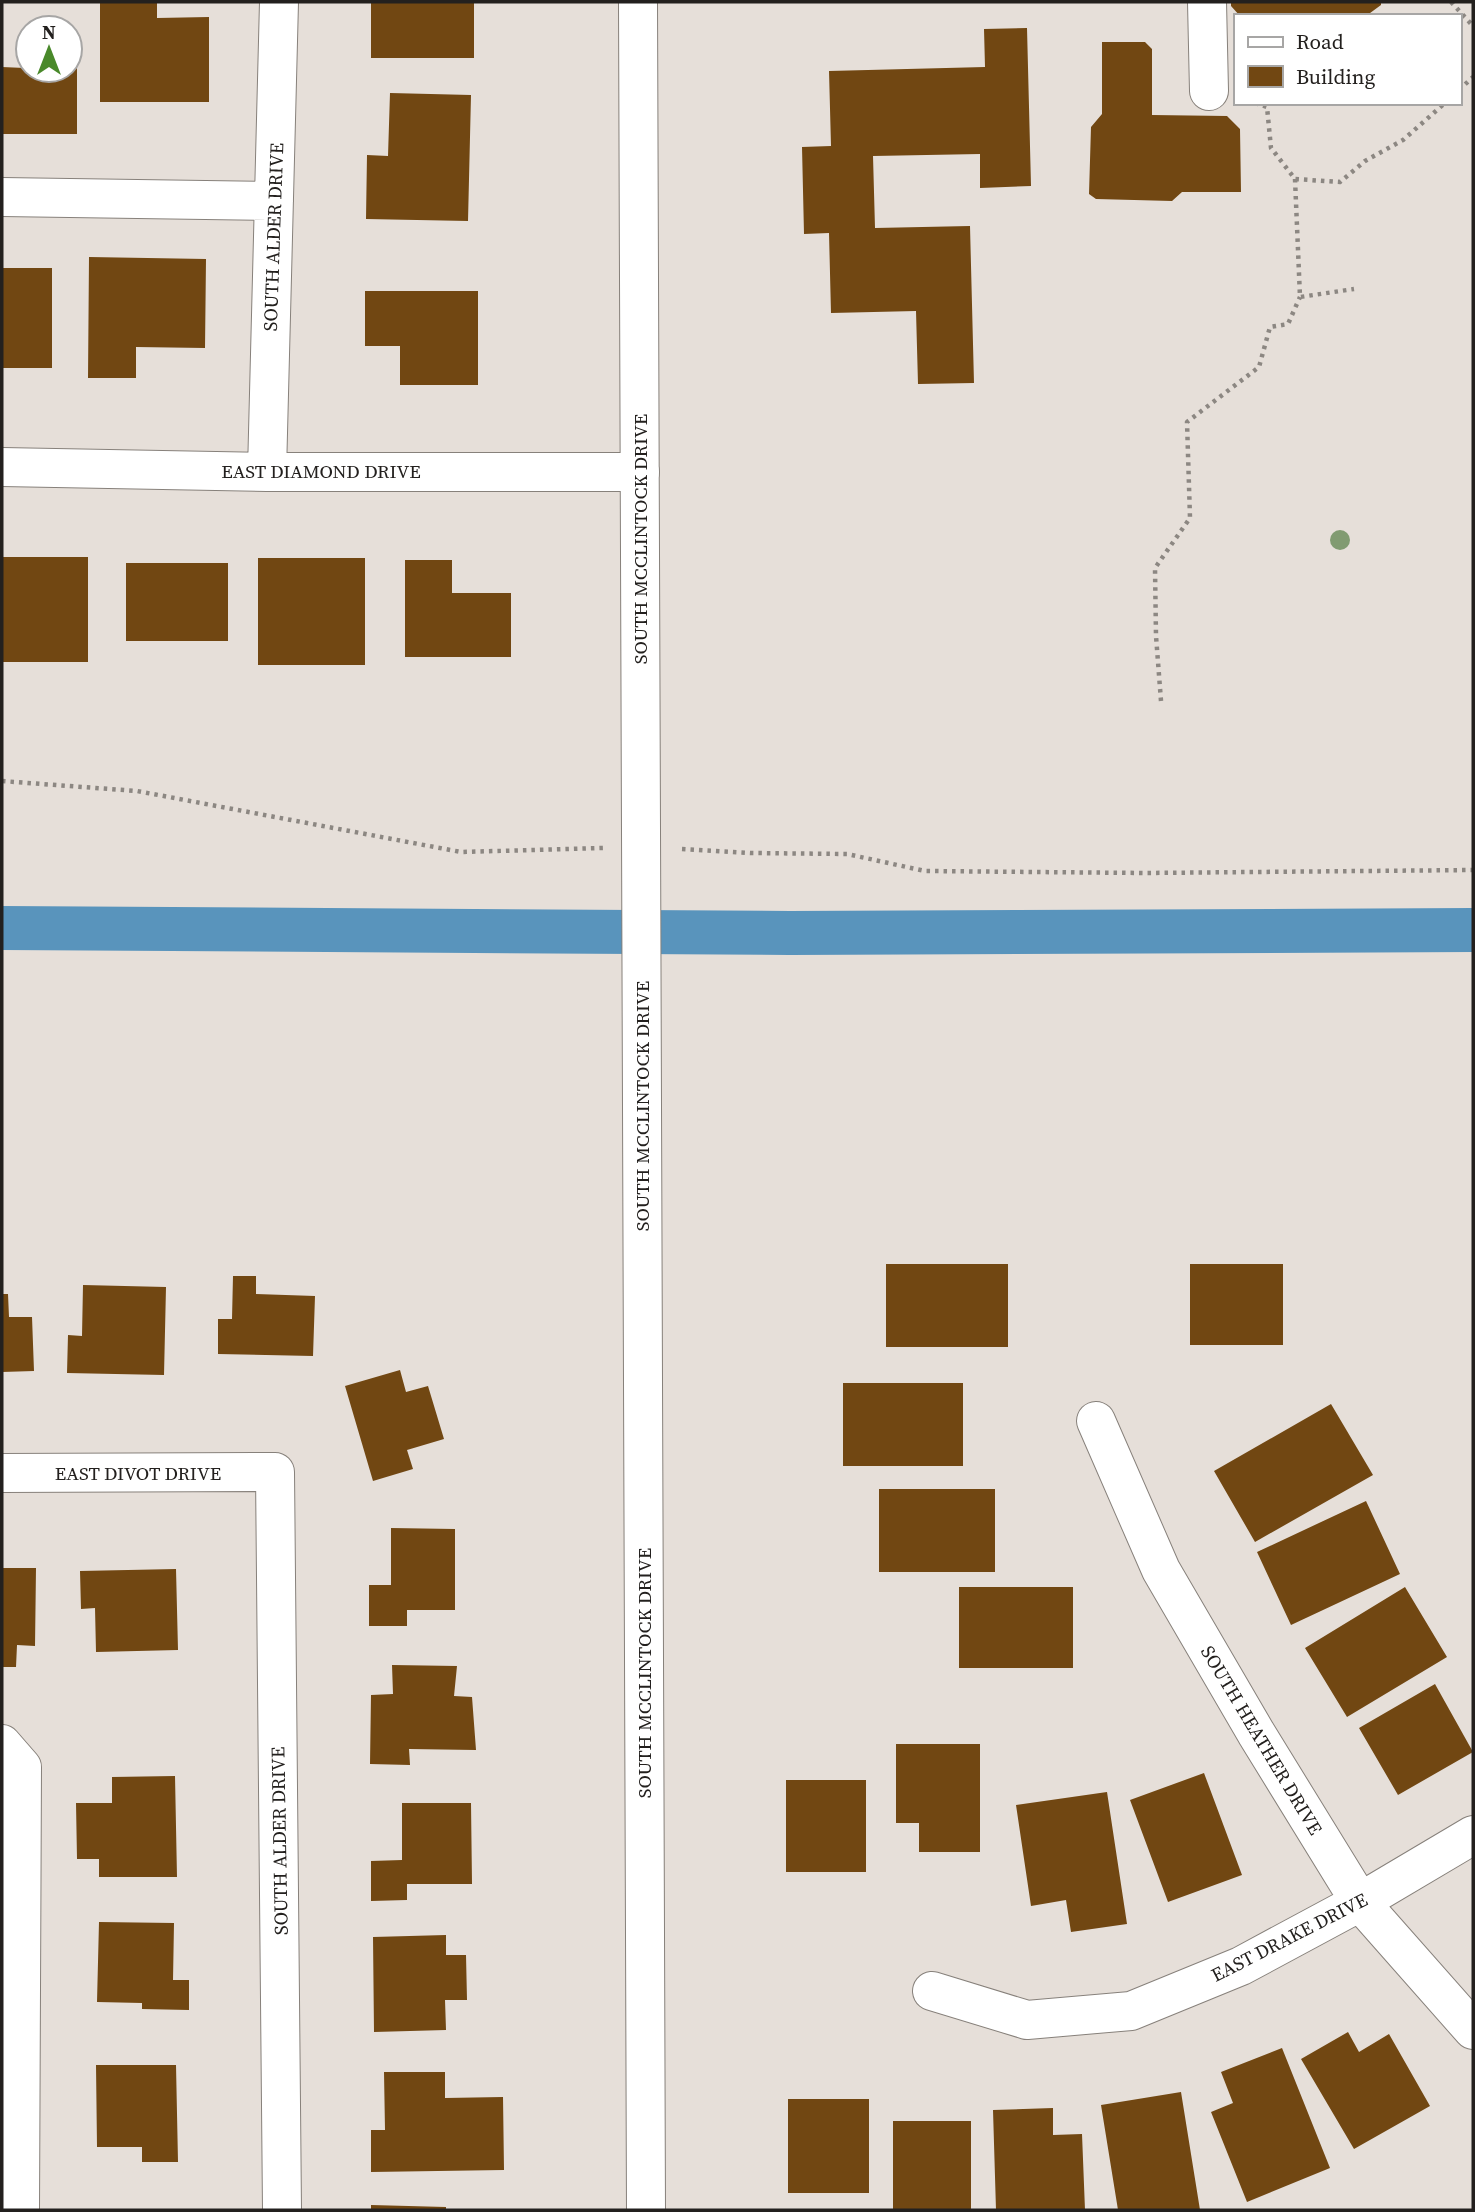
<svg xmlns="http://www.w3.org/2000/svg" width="1475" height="2212" viewBox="0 0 1475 2212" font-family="'Source Serif 4',serif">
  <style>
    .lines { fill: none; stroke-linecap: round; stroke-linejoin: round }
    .canal { stroke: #5994bc; stroke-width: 44 }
    .building { fill: #714712 }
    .minor-casing { stroke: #87817b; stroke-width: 40 }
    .major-casing { stroke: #87817b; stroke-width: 40 }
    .path { stroke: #8c8782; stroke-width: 4.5; stroke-dasharray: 3.5 5; stroke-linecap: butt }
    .minor { stroke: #fff; stroke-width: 38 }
    .major { stroke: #fff; stroke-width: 38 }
    .tree { fill: #819b71 }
    .labels { text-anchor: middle; stroke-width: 7; stroke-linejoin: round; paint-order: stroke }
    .street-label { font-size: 19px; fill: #23201e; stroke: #fff }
  </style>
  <rect width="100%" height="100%" fill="#e6dfd9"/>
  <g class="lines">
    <path class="canal" d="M2,928l788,5 683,-3"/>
  </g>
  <path class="building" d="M100,2h57v16l52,-1v85h-109z
    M371,2h103v56h-103z
    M1231,2h150v3l-15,11h-126l-9,-10z
    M1027,28l4,158 -51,2v-34l-107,2 2,72 95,-2 4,157 -56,1 -2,-73 -85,2 -2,-80 -25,1 -2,-87 29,-1 -2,-75 156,-4 -1,-38z
    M70,30h7v104h-75v-67l68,3z
    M1102,42h43l7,7v66l75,1 13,13 1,63h-59l-10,9 -76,-2 -7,-5 2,-67 11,-13z
    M390,93l81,2 -3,126 -102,-2 1,-64 21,1z
    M89,257l117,2 -1,89 -69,-1v31h-48z
    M2,268h50v100h-50z
    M365,291h113v94h-78v-39h-35z
    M2,557h86v105h-86z
    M258,558h107v107h-107z
    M405,560h47v33h59v64h-106z
    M126,563h102v78h-102z
    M886,1264h122v83h-122z
    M1190,1264h93v81h-93z
    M233,1276h23v18l59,2 -2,60 -95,-2v-35h14z
    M83,1285l83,2 -2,88 -97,-2 1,-38 14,1z
    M2,1294h6l1,23h23l2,54 -32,1z
    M400,1370l6,22 22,-6 16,53 -37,11 6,19 -40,12 -28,-95z
    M843,1383h120v83h-120z
    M1331,1404l42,71 -118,67 -41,-71z
    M879,1489h116v83h-116z
    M1366,1501l34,73 -109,51 -34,-73z
    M391,1528l64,1v81h-48v16h-38v-41h22z
    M2,1568h34l-1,78 -18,-1 -1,22h-14z
    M176,1569l2,81 -82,2 -1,-44 -14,1 -1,-38z
    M959,1587h114v81h-114z
    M1405,1587l42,70 -100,60 -42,-69z
    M392,1665l65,1 -3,30 18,1 4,53 -67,-1 1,16 -40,-1 1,-69 22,-1z
    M1435,1684l38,68 -75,43 -39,-67z
    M896,1744h84v108h-61v-29h-23z
    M1204,1773l38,102 -74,27 -38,-102z
    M175,1776l2,101h-78v-18h-22l-1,-56h36v-26z
    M786,1780h80v92h-80z
    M1107,1792l20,132 -56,8 -5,-32 -35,6 -15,-101z
    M402,1803h69l1,81h-65v16l-36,1v-40l31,-1z
    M99,1922l75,1 -1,57h16v30l-47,-1v-6l-45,-1z
    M446,1935v20h20l1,45h-22l1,30 -72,2 -1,-95z
    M1348,2032l11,20 30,-18 41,72 -76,43 -53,-90z
    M1282,2048l48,120 -83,34 -36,-90 22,-9 -12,-31z
    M96,2065h80l2,97h-36v-15h-45z
    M384,2072h61v26l58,-1 1,73 -133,2v-42h14z
    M1181,2092l19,118h-82l-17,-105z
    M788,2099h81v94h-81z
    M1053,2108v27l29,-1 3,76h-89l-3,-100z
    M893,2121h78v89h-78z
    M371,2205l75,2v3h-75z"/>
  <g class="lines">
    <g class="minor-casing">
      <path id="minor" d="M1207,2l2,89
        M2,197l272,4
        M2,467l265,5h373
        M267,472l12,-470
        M1096,1421l65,149 95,163 104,169 113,128
        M2,1473l273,-1 7,738
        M2,1744l20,23 -2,443
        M932,1991l95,29 104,-9 110,-45 119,-64 113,-67"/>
    </g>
    <g class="major-casing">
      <path id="major" d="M638,2l8,2208"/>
    </g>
    <path class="path" d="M1451,2l22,24
      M1459,90l14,-13
      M1255,103l12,4 4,41 24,31 45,3 25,-21 38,-21 42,-37
      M1295,179l5,118 54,-8
      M1161,701l-5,-65 -1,-68 35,-50 -3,-96 72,-55 11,-40 18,-3 12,-27
      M2,781l135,10 324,61 142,-4
      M682,849l68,4 97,1 78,17 220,2 328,-3"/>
    <use href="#minor" class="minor"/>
    <use href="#major" class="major"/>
  </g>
  <circle class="tree" cx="1340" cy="540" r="10"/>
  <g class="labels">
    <g class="street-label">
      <text transform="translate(273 237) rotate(-88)" y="7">SOUTH ALDER DRIVE</text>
      <text x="321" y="478">EAST DIAMOND DRIVE</text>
      <text transform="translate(640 539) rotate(-90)" y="7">SOUTH MCCLINTOCK DRIVE</text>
      <text transform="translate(642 1106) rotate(-90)" y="7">SOUTH MCCLINTOCK DRIVE</text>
      <text x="138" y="1480">EAST DIVOT DRIVE</text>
      <text transform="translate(644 1673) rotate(-90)" y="7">SOUTH MCCLINTOCK DRIVE</text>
      <text transform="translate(1262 1740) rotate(59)" y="7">SOUTH HEATHER DRIVE</text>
      <text transform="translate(279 1841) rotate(-91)" y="7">SOUTH ALDER DRIVE</text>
      <text transform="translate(1289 1937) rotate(-27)" y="7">EAST DRAKE DRIVE</text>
    </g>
  </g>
  <rect width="1475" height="2212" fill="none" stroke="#23201e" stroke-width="7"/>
  <rect x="1234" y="14" width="228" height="91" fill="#ffffff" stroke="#a7a6a5" stroke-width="2"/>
  <rect x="1248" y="37" width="35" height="10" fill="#ffffff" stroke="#a7a6a5" stroke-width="2"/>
  <text x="1296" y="49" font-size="21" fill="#23201e">Road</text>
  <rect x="1248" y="66" width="35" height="21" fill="#714712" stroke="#a7a6a5" stroke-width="2"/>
  <text x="1296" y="84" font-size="21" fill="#23201e">Building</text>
  <g transform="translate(49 49)"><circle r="33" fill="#ffffff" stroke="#a7a6a5" stroke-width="2"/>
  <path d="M0-5L12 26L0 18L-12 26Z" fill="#49892a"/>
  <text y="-10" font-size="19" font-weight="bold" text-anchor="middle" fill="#23201e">N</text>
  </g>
</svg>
